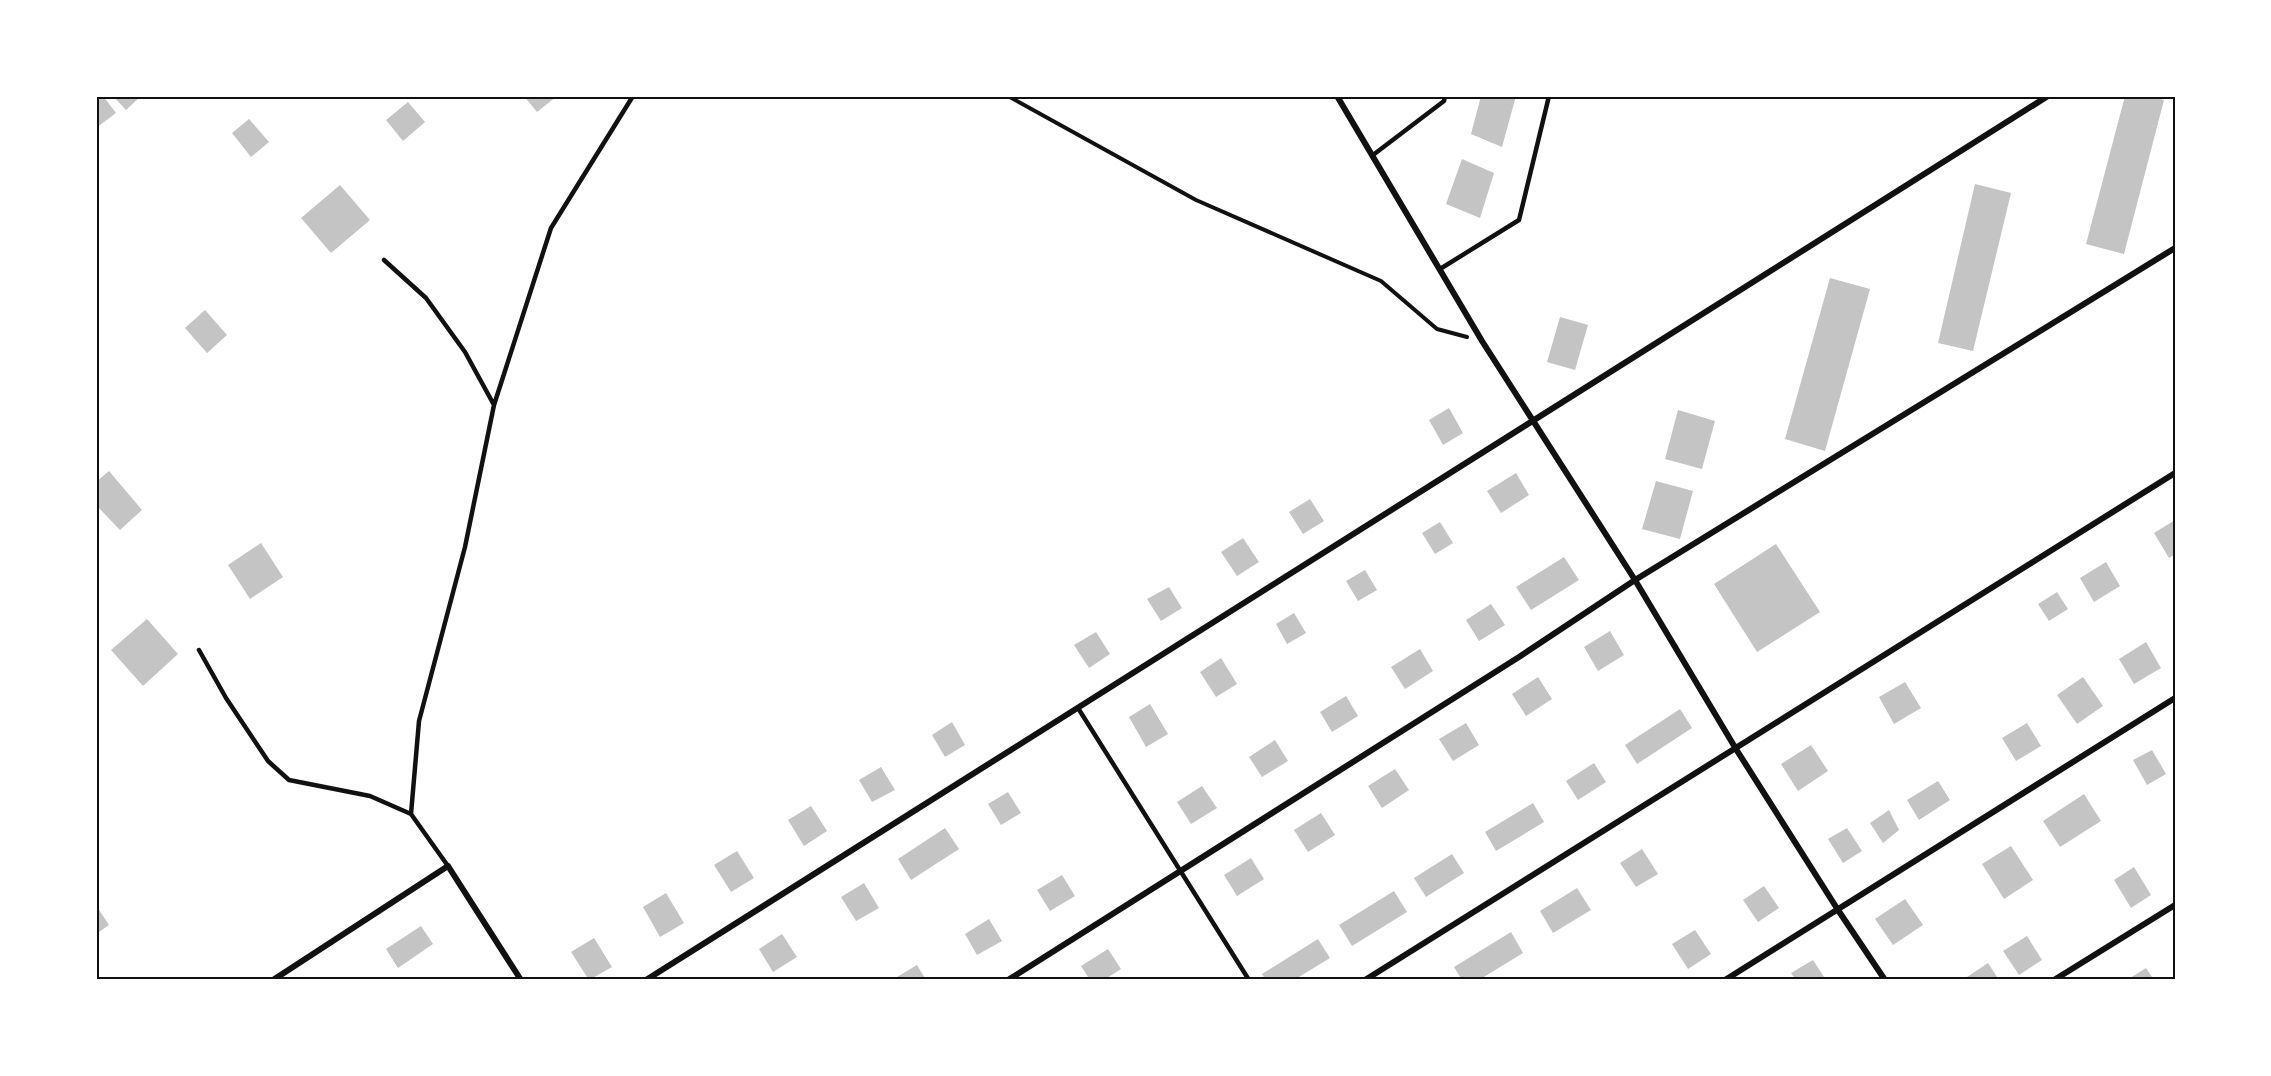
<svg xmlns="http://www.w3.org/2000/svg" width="2271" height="1076" viewBox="0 0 2271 1076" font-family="'Crimson Pro',serif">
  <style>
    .building { fill: #c4c4c4 }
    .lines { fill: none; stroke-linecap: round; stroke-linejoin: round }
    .path { stroke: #111; stroke-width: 4 }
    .service { stroke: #111; stroke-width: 4.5 }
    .minor { stroke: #111; stroke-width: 6 }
    .neatline { fill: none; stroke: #111; stroke-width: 2 }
  </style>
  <rect width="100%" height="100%" fill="#fff"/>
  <path class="building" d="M96,96h7l13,17 -20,15z
    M113,96h28l-15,14z
    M524,96h33l-20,16z
    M1481,96h35l-14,51 -31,-13z
    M2125,96h25l14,4 -40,154 -38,-10z
    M408,102l17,20 -22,19 -17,-21z
    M249,119l20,23 -18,15 -19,-24z
    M1462,159l32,14 -14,45 -34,-14z
    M1975,184l36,9 -38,158 -35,-8z
    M340,185l30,35 -39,33 -30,-35z
    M1830,278l40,11 -45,162 -40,-12z
    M205,310l22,25 -20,18 -22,-25z
    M1560,317l28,8 -13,45 -28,-8z
    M1449,408l14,25 -20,12 -14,-25z
    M1678,410l37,11 -13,48 -37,-10z
    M109,471l33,39 -22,20 -24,-25v-23z
    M1516,473l13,22 -28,18 -14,-22z
    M1656,481l37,10 -13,48 -38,-10z
    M1310,499l14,22 -21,13 -14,-22z
    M2175,520v34l-6,4 -15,-25z
    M1440,522l13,21 -18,11 -13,-21z
    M1243,538l16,24 -22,14 -16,-24z
    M261,543l22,34 -33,22 -22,-34z
    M1776,544l44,68 -63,40 -43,-68z
    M1564,557l15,23 -48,30 -15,-23z
    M2106,562l14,24 -26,16 -14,-24z
    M1365,570l12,20 -19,11 -12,-20z
    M1169,587l13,21 -21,13 -14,-22z
    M2057,592l11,17 -19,12 -11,-17z
    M1491,604l14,21 -26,16 -13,-21z
    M1294,613l12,20 -19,11 -11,-20z
    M147,619l31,35 -35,32 -32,-36z
    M1610,631l14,24 -26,16 -14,-24z
    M1096,632l14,22 -21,14 -15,-23z
    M2146,642l15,26 -27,16 -15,-25z
    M1420,649l13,22 -28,18 -14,-22z
    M1221,658l16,26 -21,13 -16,-25z
    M1538,677l14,22 -26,17 -14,-22z
    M2083,677l20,29 -26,18 -20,-29z
    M1905,682l16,26 -27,16 -15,-27z
    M1346,696l12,20 -26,16 -12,-20z
    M1150,704l18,30 -22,13 -17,-30z
    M1680,709l12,19 -55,36 -12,-19z
    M952,722l13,23 -20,12 -13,-22z
    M1466,723l13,22 -26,16 -14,-22z
    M2027,723l14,23 -25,15 -14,-23z
    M1275,740l13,21 -26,16 -13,-20z
    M1811,745l17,26 -30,20 -17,-27z
    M2152,750l14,24 -19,11 -14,-25z
    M1594,763l12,19 -28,18 -12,-19z
    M881,767l14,23 -23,12 -13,-22z
    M1395,769l14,21 -27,18 -14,-22z
    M1938,781l12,19 -31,20 -12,-20z
    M1202,786l15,22 -26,16 -14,-22z
    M1008,792l13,21 -20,12 -13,-21z
    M2084,794l17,27 -41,26 -17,-26z
    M1533,803l11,19 -48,29 -11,-19z
    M811,806l16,25 -23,15 -16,-26z
    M1889,810l10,20 -16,13 -13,-20z
    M1321,813l14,22 -27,17 -14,-22z
    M945,828l14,21 -48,31 -13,-21z
    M1847,828l15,23 -19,12 -15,-24z
    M2011,846l22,34 -29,19 -22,-35z
    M1642,849l16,25 -22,13 -16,-24z
    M737,851l17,27 -23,14 -17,-27z
    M1452,854l12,19 -38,24 -12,-19z
    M1251,858l13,21 -27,17 -13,-21z
    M2134,867l17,28 -20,13 -17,-28z
    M1062,875l13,21 -25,15 -13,-21z
    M864,883l15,25 -23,13 -15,-24z
    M1764,886l15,22 -21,14 -15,-22z
    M1577,888l14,22 -38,23 -13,-22z
    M1394,891l13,21 -55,34 -13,-21z
    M666,893l18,30 -24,14 -17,-30z
    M1905,899l18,26 -30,20 -18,-26z
    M96,905l13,20 -13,9z
    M989,919l13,22 -25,14 -12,-21z
    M421,926l12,18 -35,24 -12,-19z
    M1695,930l16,24 -23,15 -16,-25z
    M1511,932l12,21 -44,27h-17l-8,-13z
    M782,934l15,23 -24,15 -14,-23z
    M2027,936l15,24 -23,15 -16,-24z
    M594,938l18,29 -23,13 -18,-28z
    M1318,939l12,19 -36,22h-28l-4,-6z
    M1108,949l13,20 -17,11h-14l-9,-14z
    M1813,960l13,20h-30l-5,-7z
    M1988,963l11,17h-30l-2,-3z
    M917,965l9,15h-34z
    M2146,968l8,12h-27z"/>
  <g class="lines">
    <path class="path" d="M1008,96l188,104 185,81 56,48 30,8"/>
    <path class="service" d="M1373,155l71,-54 1,-5
      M384,260l42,38 39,54 29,53
      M1440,269l79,-49 30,-124
      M199,650l27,48 42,63 21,19 81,16 41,18
      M1078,708l171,272
      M448,866l-37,-52 8,-93 46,-174 29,-142 57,-177 82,-132"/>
    <path class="minor" d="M1337,96l145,245 153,239 101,169 102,161 47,70
      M273,980l175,-114 73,114
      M646,980l1402,-884
      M1008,980l511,-323 116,-77 540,-332
      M1365,980l810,-507
      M1725,980l450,-282
      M2054,980l121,-75"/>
  </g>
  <rect width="2271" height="1076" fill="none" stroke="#ffffff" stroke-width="195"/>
  <rect x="98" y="98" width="2076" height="880" class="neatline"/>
</svg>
